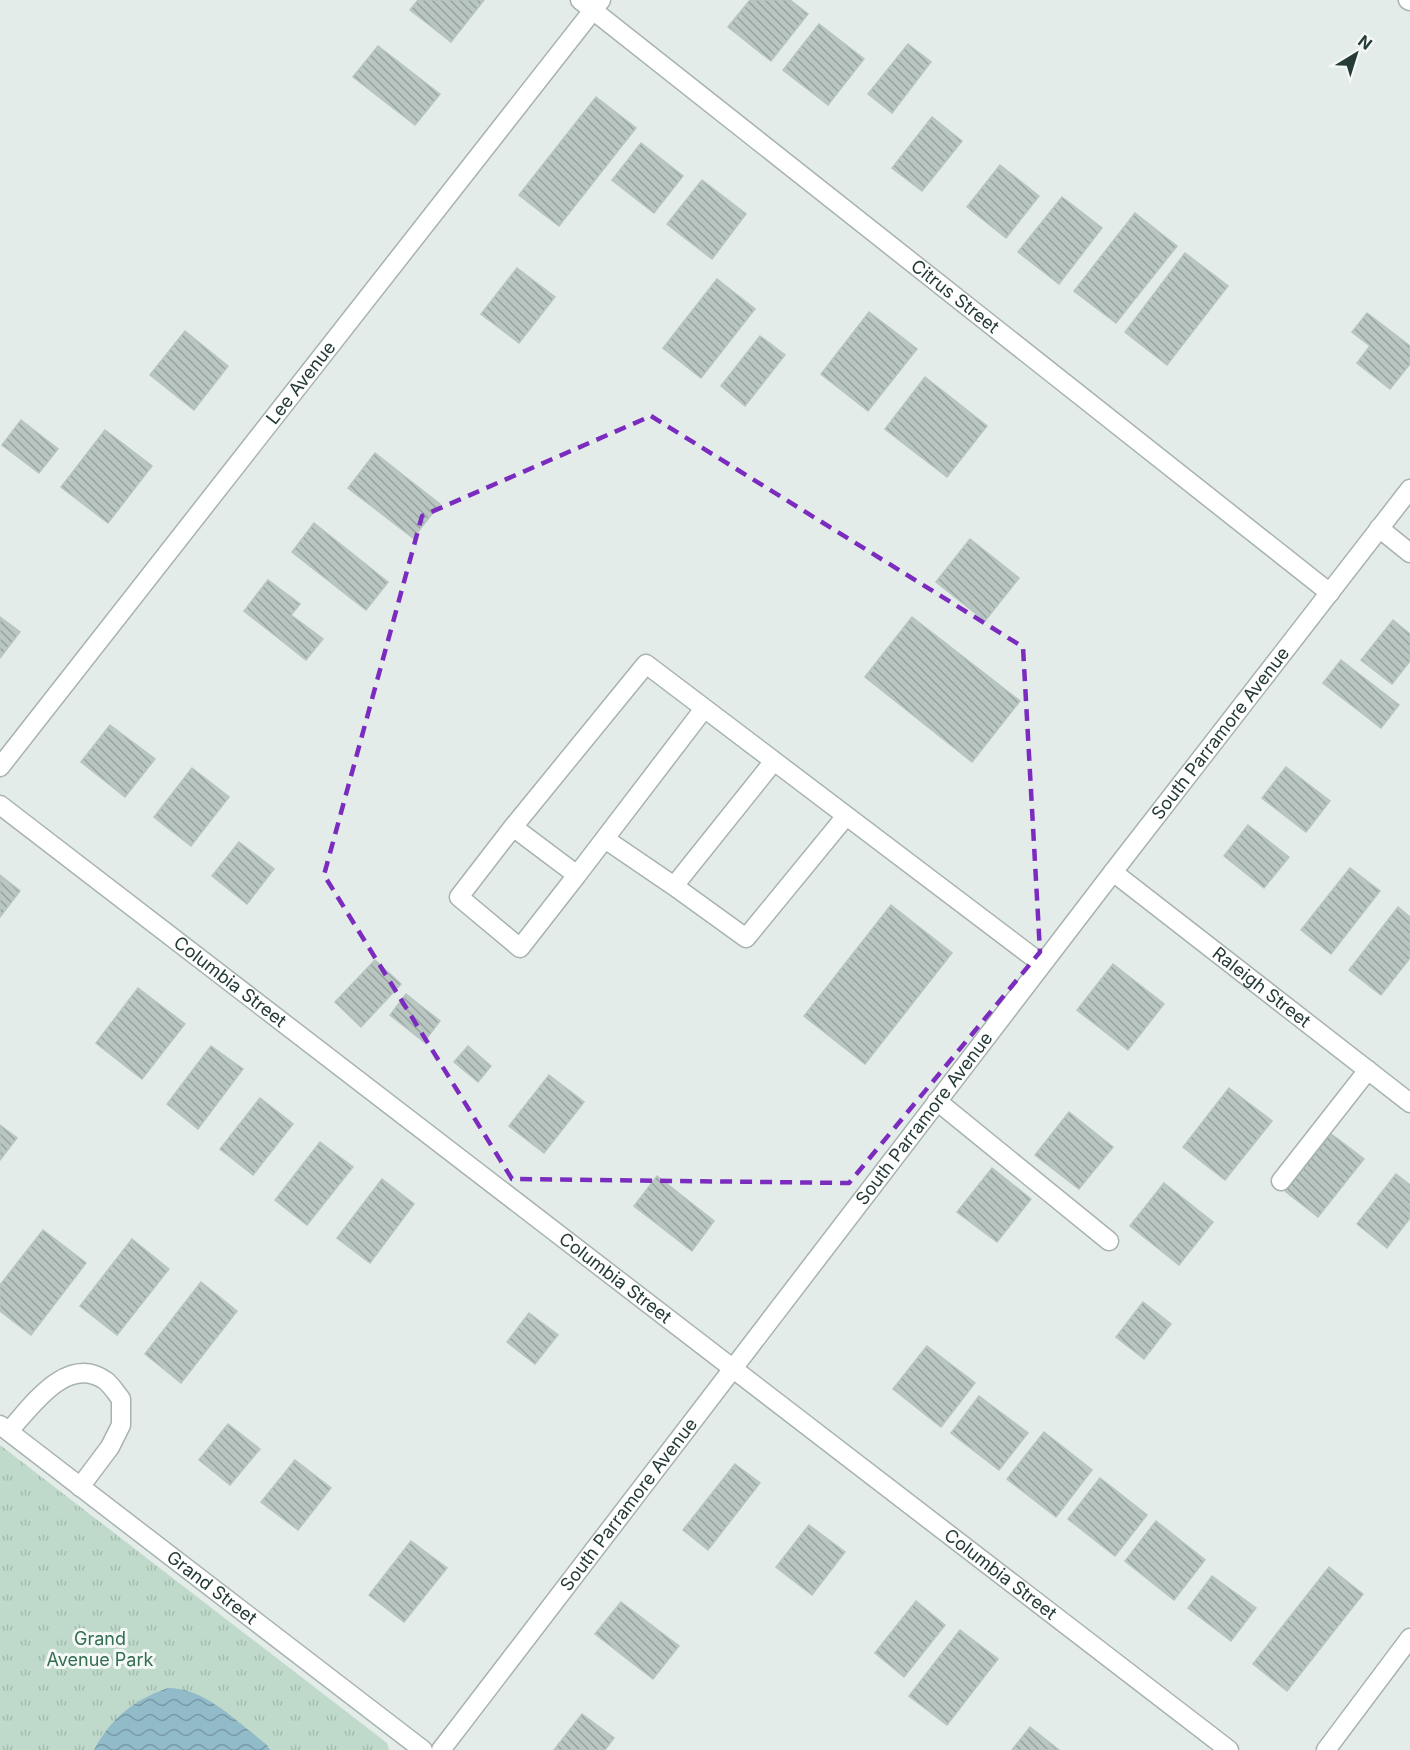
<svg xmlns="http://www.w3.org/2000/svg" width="1410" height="1750" viewBox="0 0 1410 1750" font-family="Inter,sans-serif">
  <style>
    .park { fill: url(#park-tufts) }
    .water { fill: url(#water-waves) }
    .building { fill: url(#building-back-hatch); stroke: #b7c5c0; stroke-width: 1.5 }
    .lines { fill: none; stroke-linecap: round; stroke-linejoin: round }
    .service-casing { stroke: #a7b3b0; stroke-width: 21 }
    .minor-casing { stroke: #a7b3b0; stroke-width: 21 }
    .tertiary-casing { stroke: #a7b3b0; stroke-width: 21 }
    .service { stroke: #fff; stroke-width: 18 }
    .minor { stroke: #fff; stroke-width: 18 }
    .tertiary { stroke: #fff; stroke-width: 18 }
    .marked { fill: none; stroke: #7b2cbf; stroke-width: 4.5; stroke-dasharray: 12 8; stroke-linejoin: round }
    .labels { text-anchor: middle; stroke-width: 6; stroke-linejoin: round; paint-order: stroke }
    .street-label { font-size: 18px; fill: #253b38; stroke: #f4f8f7 }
    .park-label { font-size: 18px; fill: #346e51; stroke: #f4f8f7 }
  </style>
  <defs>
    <pattern id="park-tufts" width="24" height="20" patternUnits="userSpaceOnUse" patternTransform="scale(1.5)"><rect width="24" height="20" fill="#bfdaca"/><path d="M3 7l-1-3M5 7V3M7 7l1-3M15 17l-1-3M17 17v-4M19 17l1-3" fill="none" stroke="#a4bcae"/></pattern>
    <pattern id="water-waves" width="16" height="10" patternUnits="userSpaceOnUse" patternTransform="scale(1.5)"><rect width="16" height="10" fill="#92bbca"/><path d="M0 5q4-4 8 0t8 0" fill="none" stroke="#7799a5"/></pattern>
    <pattern id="building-back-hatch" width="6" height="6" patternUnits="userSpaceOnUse" patternTransform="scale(1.5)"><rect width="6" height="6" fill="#b9c6c2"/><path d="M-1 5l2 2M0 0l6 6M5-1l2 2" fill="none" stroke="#96a29f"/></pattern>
  </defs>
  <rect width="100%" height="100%" fill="#e4ece9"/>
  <path class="park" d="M0,1445l387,298 2,7h-389z"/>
  <path class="water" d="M168,1688c38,0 70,35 99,57l3,5h-176c16,-31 41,-51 74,-62z"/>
  <path class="building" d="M418,0h66l-33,42 -41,-32z
    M750,0h40l18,14 -37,47 -43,-34z
    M819,24l45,35 -36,46 -45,-35z
    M908,44l23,18 -39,51 -24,-19z
    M378,46l62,48 -25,31 -62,-48z
    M596,97l40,31 -77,98 -40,-31z
    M932,117l30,24 -40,50 -30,-23z
    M641,143l42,33 -29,37 -42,-33z
    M1000,165l39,31 -33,42 -39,-31z
    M702,180l44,34 -34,45 -45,-35z
    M1062,197l40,31 -43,56 -41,-32z
    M1135,213l42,33 -61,77 -42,-32z
    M1185,253l43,33 -61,79 -42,-33z
    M517,268l38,29 -36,46 -38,-29z
    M717,279l38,30 -54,69 -38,-30z
    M869,312l48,37 -49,62 -47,-37z
    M1367,313l43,33v18l-20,25 -33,-26 13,-17 -18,-14z
    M185,331l43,35 -34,44 -44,-35z
    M760,336l25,19 -40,51 -24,-20z
    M925,377l62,49 -40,51 -62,-48z
    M21,420l37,29 -19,24 -37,-28z
    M105,430l47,36 -44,57 -47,-36z
    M375,453l65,51 -27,34 -65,-50z
    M314,523l74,59 -22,28 -74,-58z
    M970,539l49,39 -34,43 -49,-39z
    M268,580l32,24 -9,11 32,24 -17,21 -62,-49z
    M0,617l20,15 -20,26z
    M912,617l108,84 -48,61 -107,-85z
    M1393,620l17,14v27l-18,23 -31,-24z
    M1341,660l58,45 -18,23 -58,-45z
    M110,725l45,34 -30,38 -44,-35z
    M1286,767l44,34 -24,31 -44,-34z
    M192,768l37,29 -38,49 -37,-29z
    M1248,825l41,32 -25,31 -40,-32z
    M239,842l35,27 -27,35 -35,-28z
    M1350,868l30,23 -49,63 -30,-24z
    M0,875l20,16 -20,26z
    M891,905l61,48 -87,111 -61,-48z
    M1398,907l12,10v41l-29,37 -32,-25z
    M375,960l26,24 -40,43 -26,-25z
    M1113,964l51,40 -36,46 -51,-40z
    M138,988l47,36 -43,55 -46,-36z
    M406,994l34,27 -16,21 -34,-27z
    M211,1046l32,23 -45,60 -31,-25z
    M468,1046l23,20 -13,16 -24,-20z
    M549,1075l35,27 -40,51 -35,-27z
    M1229,1088l43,33 -47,59 -42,-33z
    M260,1098l33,26 -40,51 -33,-26z
    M1069,1112l44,35 -34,42 -44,-34z
    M0,1125l17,13 -17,22z
    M1330,1133l34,26 -46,58 -33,-26z
    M320,1142l33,25 -46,58 -32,-25z
    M992,1168l39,31 -34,43 -40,-30z
    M1396,1174l14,11v33l-23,30 -30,-24z
    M657,1176l57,45 -22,30 -58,-45z
    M382,1179l32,25 -44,59 -33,-25z
    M1164,1183l49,39 -34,43 -49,-39z
    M43,1230l43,33 -55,72 -31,-24v-26z
    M132,1239l37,30 -52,66 -37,-29z
    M201,1282l36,29 -56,72 -36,-29z
    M1143,1302l28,22 -27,35 -28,-22z
    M529,1313l29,22 -23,29 -28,-22z
    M927,1346l48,37 -34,44 -48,-38z
    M979,1396l49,37 -29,37 -48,-37z
    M228,1424l32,25 -30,36 -31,-25z
    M1044,1432l48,38 -36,47 -49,-38z
    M295,1460l36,28 -33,42 -37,-28z
    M735,1464l25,19 -52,67 -25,-20z
    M1100,1478l47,37 -32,41 -47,-37z
    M1156,1521l49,39 -31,40 -49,-39z
    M809,1525l36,27 -33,43 -36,-28z
    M411,1541l36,27 -43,54 -35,-27z
    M1329,1567l34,27 -76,97 -34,-27z
    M1212,1576l44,32 -25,33 -43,-33z
    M916,1601l29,24 -41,52 -29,-24z
    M621,1602l58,44 -26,33 -58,-45z
    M960,1630l38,29 -51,66 -38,-29z
    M582,1714l32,24 -9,12h-51z
    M1030,1727l29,23h-47z"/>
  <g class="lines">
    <g class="service-casing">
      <path id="service" d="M703,710l-126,165 -64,-48 133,-163 396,300
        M513,827l-54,70 61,51 57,-73
        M605,839l69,47 100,-125
        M674,886l72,52 100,-122
        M937,1101l172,140
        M1281,1181l87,-111
        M9,1431c22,-24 58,-78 97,-50 6,5 10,12 15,18v26l-11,22 -30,40"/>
    </g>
    <g class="minor-casing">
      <g id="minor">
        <path id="s1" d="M580,0l750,593"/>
        <path d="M1408,0l2,1"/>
        <path d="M1379,528l31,25"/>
        <path id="s2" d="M0,767l601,-767"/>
        <path id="s3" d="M0,805l1229,945"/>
        <path id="s4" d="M1113,872l297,231"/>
        <path id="s5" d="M0,1425l423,325"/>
        <path d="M1326,1750l84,-112"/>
      </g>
    </g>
    <g class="tertiary-casing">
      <g id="tertiary">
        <path id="s6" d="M441,1750l672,-878 297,-383"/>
      </g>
    </g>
    <use href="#service" class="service"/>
    <use href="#minor" class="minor"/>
    <use href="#tertiary" class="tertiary"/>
  </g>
  <path class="marked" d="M651,416l372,231 17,305 -191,231 -337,-4 -188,-304 98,-359z"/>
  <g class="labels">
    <g class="street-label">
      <text dy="6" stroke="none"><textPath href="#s1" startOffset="478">Citrus Street</textPath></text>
      <text dy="6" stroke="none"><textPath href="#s2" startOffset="488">Lee Avenue</textPath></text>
      <text dy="6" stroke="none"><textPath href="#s6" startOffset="1281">South Parramore Avenue</textPath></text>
      <text dy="6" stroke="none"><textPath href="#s3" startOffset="290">Columbia Street</textPath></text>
      <text dy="6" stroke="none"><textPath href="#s4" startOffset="188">Raleigh Street</textPath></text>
      <text dy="6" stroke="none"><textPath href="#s6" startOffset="795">South Parramore Avenue</textPath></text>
      <text dy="6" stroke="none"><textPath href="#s3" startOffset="776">Columbia Street</textPath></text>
      <text dy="6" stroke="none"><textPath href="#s6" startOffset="309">South Parramore Avenue</textPath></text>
      <text dy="6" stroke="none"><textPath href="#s3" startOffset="1262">Columbia Street</textPath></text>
      <text dy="6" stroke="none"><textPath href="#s5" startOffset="267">Grand Street</textPath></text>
    </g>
    <g class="park-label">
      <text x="100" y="1645">Grand<tspan x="100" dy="21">Avenue Park</tspan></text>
    </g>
  </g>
  <g transform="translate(1356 54) rotate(38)" stroke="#f4f8f7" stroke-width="4.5" paint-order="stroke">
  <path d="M0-4.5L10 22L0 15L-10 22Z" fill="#253b38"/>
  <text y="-9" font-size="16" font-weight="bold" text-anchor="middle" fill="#253b38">N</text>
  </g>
</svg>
